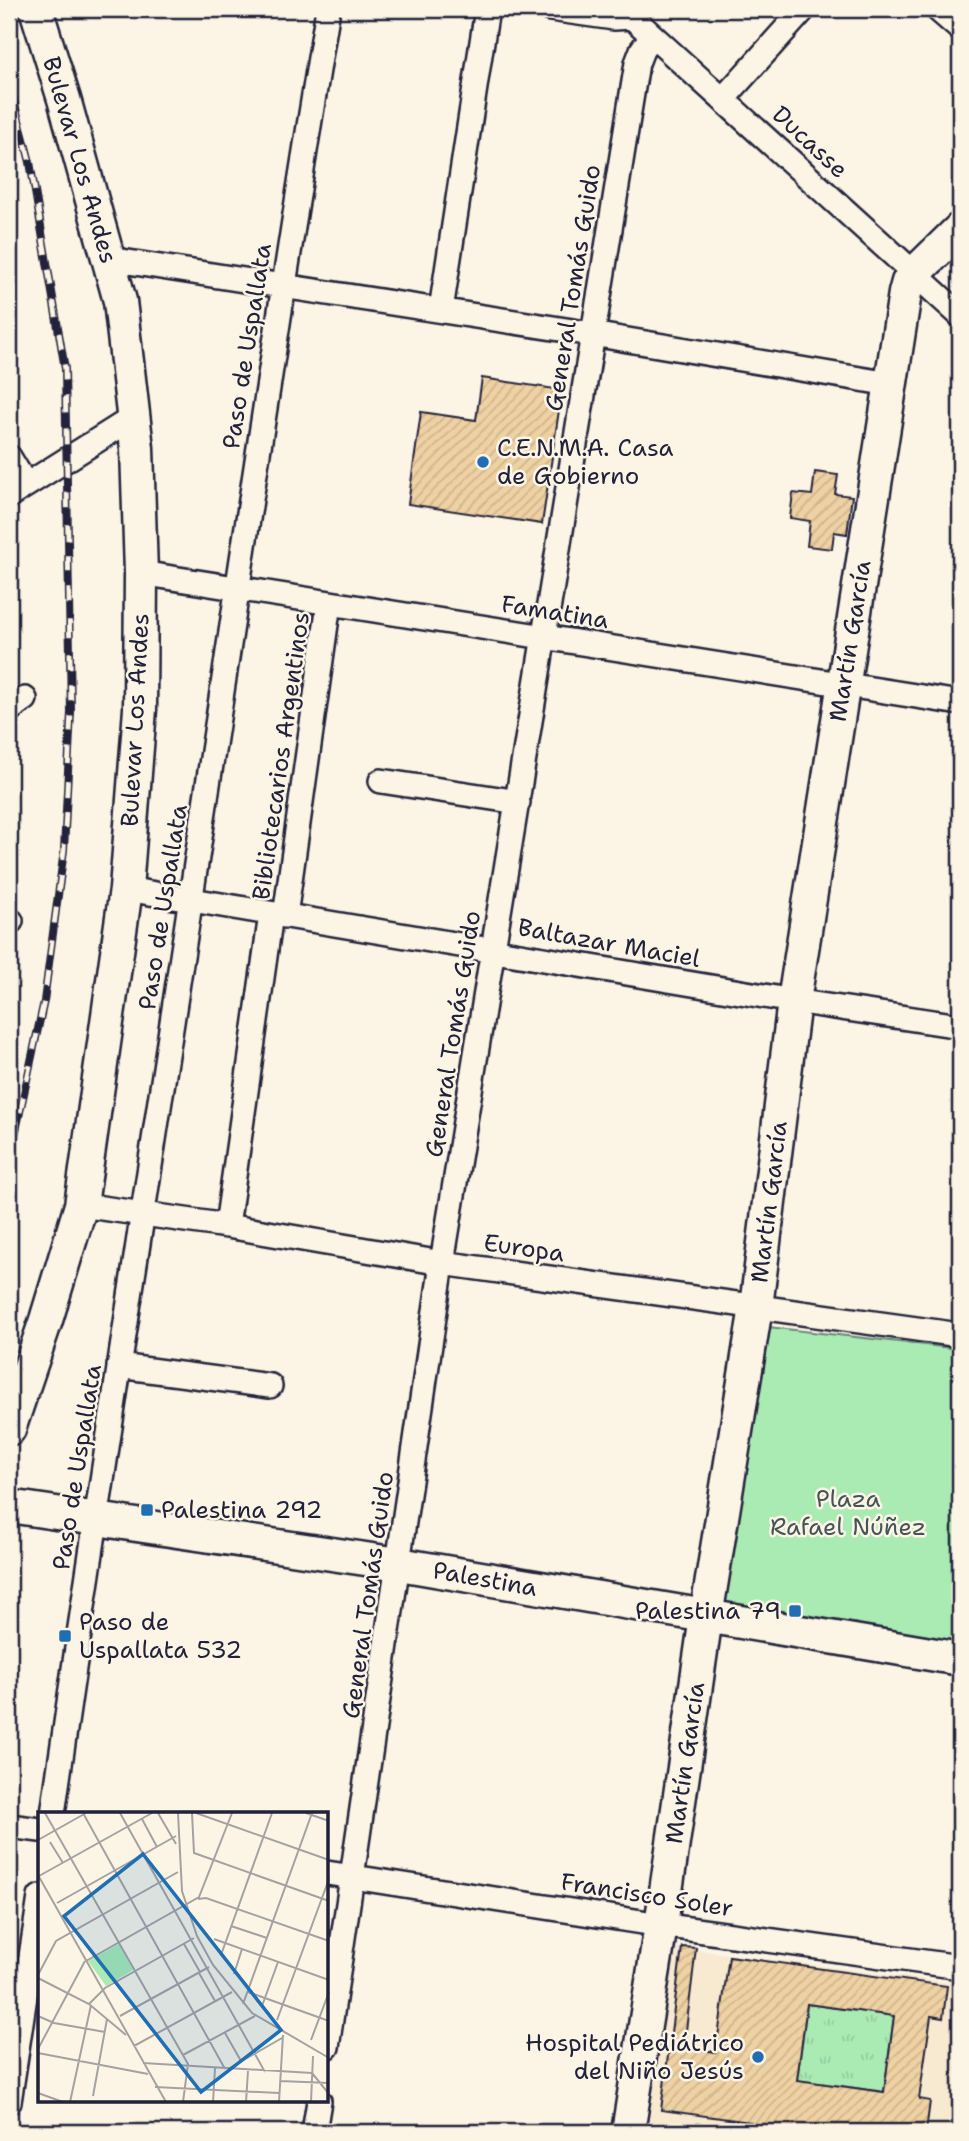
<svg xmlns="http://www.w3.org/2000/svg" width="969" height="2141" viewBox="0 0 969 2141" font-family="'Shantell Sans',sans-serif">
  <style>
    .built { fill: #f8ead1 }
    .grass { fill: url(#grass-tufts); stroke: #668678; stroke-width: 2 }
    .park { fill: #aaebb4; stroke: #668678; stroke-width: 2 }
    .building { fill: url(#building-hatch); stroke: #22223b; stroke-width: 2; fill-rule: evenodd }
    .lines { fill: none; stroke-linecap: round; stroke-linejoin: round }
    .street-casing { stroke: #22223b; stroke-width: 28 }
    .secondary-casing { stroke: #22223b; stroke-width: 37 }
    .street { stroke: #fcf5e5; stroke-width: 23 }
    .secondary { stroke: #fcf5e5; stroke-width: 32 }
    .rail-casing { stroke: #22223b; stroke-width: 8 }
    .rail { stroke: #fcf5e5; stroke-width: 5; stroke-dasharray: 16; stroke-linecap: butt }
    .poi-dot { fill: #1f6fb2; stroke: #fcf5e5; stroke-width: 2.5 }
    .labels { text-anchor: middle; stroke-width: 5; stroke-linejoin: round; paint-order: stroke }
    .street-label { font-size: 24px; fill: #22223b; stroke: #fcf5e5 }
    .poi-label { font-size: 24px; fill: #22223b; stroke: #fcf5e5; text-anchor: start }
    .park-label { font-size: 24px; fill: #445459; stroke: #fcf5e5 }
    .inset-road { fill: none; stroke: #a5a1a1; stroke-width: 2 }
    .view { fill: #1f6fb2; fill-opacity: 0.15; stroke: #1f6fb2; stroke-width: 3.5 }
    .inset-edge { fill: none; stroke: #22223b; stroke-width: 3.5 }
  </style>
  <defs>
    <pattern id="grass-tufts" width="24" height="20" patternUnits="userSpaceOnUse" patternTransform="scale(1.75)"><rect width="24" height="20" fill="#aaebb4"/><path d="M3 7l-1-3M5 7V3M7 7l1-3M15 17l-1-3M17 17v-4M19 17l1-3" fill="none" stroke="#92c99c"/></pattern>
    <pattern id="building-hatch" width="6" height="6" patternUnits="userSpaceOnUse" patternTransform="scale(1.75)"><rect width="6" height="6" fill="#efd2a3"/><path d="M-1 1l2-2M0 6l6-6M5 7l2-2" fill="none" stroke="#cdb48d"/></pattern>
  </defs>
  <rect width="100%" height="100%" fill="#fcf5e5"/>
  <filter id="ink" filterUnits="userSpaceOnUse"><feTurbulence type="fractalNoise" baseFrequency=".0143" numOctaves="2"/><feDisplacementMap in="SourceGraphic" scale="14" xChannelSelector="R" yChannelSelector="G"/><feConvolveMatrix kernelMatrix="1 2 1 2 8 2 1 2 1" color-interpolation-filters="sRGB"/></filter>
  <g filter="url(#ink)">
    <path class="built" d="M674,1947l286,37v116l-10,32h-303z"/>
    <path class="grass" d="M807,2004l87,12 -10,76 -87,-12z"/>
    <path class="park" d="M768,1327l192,22v297l-102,-17 -139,-28z"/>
    <path class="building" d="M482,378l80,12 -20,134 -134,-20 13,-92 55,8z
      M815,472l23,3 -3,19 17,2 -5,38 -13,-2 -2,17 -25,-3 3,-25 -20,-3 3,-25 19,2z
      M682,1947l14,1 -12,99 32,5 13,-96 218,30 -4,32 -12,-2 -12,83 11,2 -4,31h-176l1,-10 -90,-12zM807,2004l87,12 -10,76 -87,-12z"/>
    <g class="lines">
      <g class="street-casing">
        <path id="street" d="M550,9l64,9 18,-1
          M623,9l337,306
          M937,9l23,20
          M724,98l80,-89
          M109,259l483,75 298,50
          M441,310l46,-301
          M9,457l17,28
          M9,496l125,-79
          M141,573l819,130
          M9,710l16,-11
          M381,781l137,21
          M126,889l668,112 166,25
          M285,916l44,-313
          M9,923l2,-2
          M81,1205l146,21 215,37 518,72
          M227,1226l44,-312
          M119,1366l151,20
          M53,1814c43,-306 92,-611 138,-917 45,-296 88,-592 137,-888
          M9,1826l31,4
          M327,1873l334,52 299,42
          M327,2047l115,-784 195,-1200 5,-13 10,-14
          M9,2102l31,-205
          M314,2132l5,-31"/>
      </g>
      <g class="secondary-casing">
        <path id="secondary" d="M9,1429l37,-109 35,-115 45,-316 14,-180 1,-136 -4,-125 -17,-147 -56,-202 -28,-90
          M9,1506l390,58 561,95
          M628,2132l33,-207 45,-308 50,-310 38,-306 111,-708 3,-11 6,-8 46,-45"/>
      </g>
      <use href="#street" class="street"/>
      <use href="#secondary" class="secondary"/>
      <g class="rail-casing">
        <path id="rail" d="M9,82l21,80 35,207 6,343 -7,138 -20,151 -35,162"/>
      </g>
      <use href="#rail" class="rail"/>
    </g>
  </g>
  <g class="poi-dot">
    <circle cx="483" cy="462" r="7"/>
    <rect x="140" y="1503" width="14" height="14" rx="3.5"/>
    <rect x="788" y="1604" width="14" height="14" rx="3.5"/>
    <rect x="58" y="1629" width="14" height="14" rx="3.5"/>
    <circle cx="758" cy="2057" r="7"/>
  </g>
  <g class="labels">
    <g class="street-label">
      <text transform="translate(810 142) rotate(43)" y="8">Ducasse</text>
      <text transform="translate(80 160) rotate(74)" y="8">Bulevar Los Andes</text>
      <text transform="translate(573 288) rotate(-81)" y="8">General Tomás Guido</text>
      <text transform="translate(247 346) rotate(-81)" y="8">Paso de Uspallata</text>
      <text transform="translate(555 612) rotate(9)" y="8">Famatina</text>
      <text transform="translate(850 641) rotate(-81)" y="8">Martín García</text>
      <text transform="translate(135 720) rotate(-87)" y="8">Bulevar Los Andes</text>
      <text transform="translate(281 756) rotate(-82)" y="8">Bibliotecarios Argentinos</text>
      <text transform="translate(163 907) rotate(-81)" y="8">Paso de Uspallata</text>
      <text transform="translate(609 943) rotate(10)" y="8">Baltazar Maciel</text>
      <text transform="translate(453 1034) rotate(-81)" y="8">General Tomás Guido</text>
      <text transform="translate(769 1202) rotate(-83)" y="8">Martín García</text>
      <text transform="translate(524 1248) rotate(8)" y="8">Europa</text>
      <text transform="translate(77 1467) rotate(-81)" y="8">Paso de Uspallata</text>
      <text transform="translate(485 1579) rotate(10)" y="8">Palestina</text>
      <text transform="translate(368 1595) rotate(-82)" y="8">General Tomás Guido</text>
      <text transform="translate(685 1763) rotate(-82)" y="8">Martín García</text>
      <text transform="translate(647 1895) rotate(9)" y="8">Francisco Soler</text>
    </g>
    <g class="poi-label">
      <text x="497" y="456">C.E.N.M.A. Casa<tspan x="497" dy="28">de Gobierno</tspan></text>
      <text x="161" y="1518">Palestina 292</text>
      <text x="781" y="1619" text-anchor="end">Palestina 79</text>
      <text x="79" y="1630">Paso de<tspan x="79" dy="28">Uspallata 532</tspan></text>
      <text x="744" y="2051" text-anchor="end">Hospital Pediátrico<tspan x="744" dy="28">del Niño Jesús</tspan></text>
    </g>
    <g class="park-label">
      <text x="848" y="1507">Plaza<tspan x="848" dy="28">Rafael Núñez</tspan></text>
    </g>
  </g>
  <g transform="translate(38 1812)">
    <rect width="290" height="290" fill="#fcf5e5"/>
    <path d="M81,132l14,26 -27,16 -18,-25z" fill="#aaebb4"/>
    <path class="inset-road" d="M7,1l143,251 -5,38M45,1l142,256M82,1l145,259M120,1l18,31M140,1l4,78 15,45 16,29 39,48 77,45M154,1l2,40 135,48M158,1l133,47M268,1l23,8M104,7l15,28M0,28l48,-27M12,30l13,21M0,63l128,227M1,64l113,-63M160,87l8,-1 123,43M19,91l119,-67M193,114l36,12M176,127l115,41M146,132l16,28M183,143l51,-142M48,149l113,-64 33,-84M161,161l16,28M196,162l8,-25M0,163l18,-34 122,-69M0,166l51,26 37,31M210,180l81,29M51,192l16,-16 89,-50M205,192l69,-191M224,194l16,-44M0,204l16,7 51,9M82,204l89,-49M239,208l52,-141M187,221l16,28M273,228l18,-48M96,234l98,-54M0,237l47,-88M0,241l110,21M145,243l72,-39M105,251l169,10M190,257l54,-31M274,261l17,21M242,269l49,2M117,275l124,6M0,281l25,9M55,284l14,-77M32,290l21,-97M175,290l2,-34M208,290l2,-31M241,290l4,-67M273,290l2,-46"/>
    <path class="view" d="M105,42l138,176 -80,62 -137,-176z"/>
    <rect width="290" height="290" class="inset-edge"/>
  </g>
  <rect width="969" height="2141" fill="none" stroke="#fcf5e5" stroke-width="35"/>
  <rect x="18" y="18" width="934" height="2106" fill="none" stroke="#22223b" stroke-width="2.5" filter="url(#ink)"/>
</svg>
